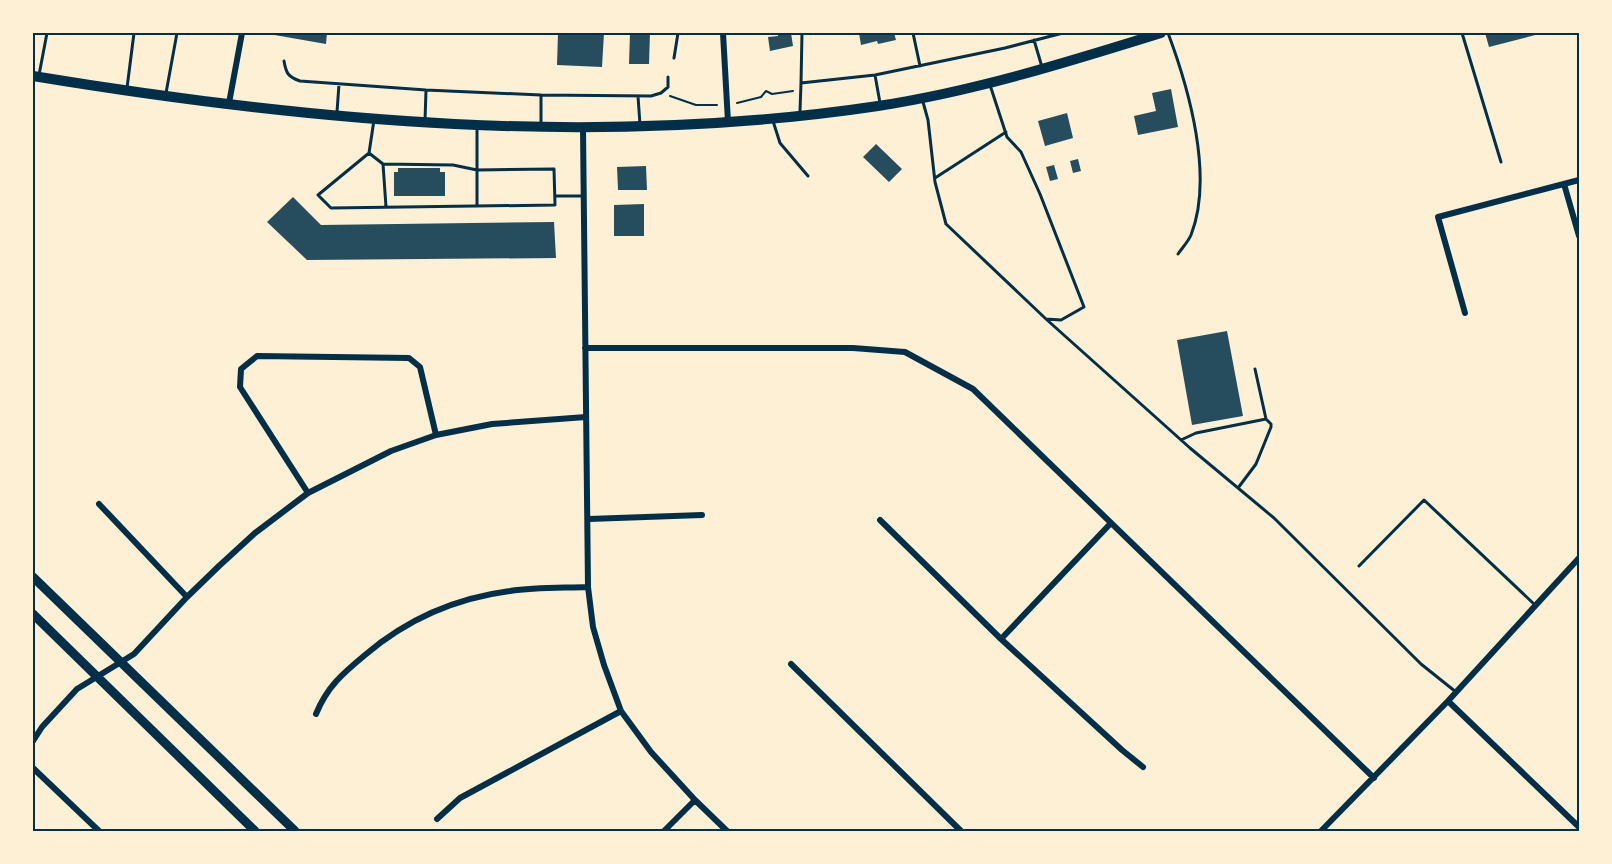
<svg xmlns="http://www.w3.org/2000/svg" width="1612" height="864" viewBox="0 0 1612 864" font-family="'PT Sans Narrow',sans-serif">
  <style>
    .building { fill: #264d5e }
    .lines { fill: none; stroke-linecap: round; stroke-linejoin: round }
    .path { stroke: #003049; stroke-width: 2 }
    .service { stroke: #003049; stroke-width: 3 }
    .minor { stroke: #003049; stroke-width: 6 }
    .secondary { stroke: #003049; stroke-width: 9 }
    .trunk { stroke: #003049; stroke-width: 10 }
    .neatline { fill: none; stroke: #003049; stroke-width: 2 }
  </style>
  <rect width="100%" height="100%" fill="#fdf0d5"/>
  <path class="building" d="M263,33h64l-1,11z
    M558,33h46l-2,34 -45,-2z
    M630,33h20l-1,31h-20z
    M778,33h13l2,13 -23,5 -2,-14 10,-1z
    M859,33h35l2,7 -18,4 -1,-3 -16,4z
    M1485,33h54v1l-50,13z
    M1171,89l7,38 -40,8 -4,-19 22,-5 -4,-18z
    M1067,113l6,25 -28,8 -7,-25z
    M876,144l26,25 -13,13 -26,-25z
    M1078,159l3,12 -8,2 -3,-12z
    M1054,165l4,14 -8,2 -4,-14z
    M646,166l1,24h-29l-1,-23z
    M398,168h42v4h5v24h-51v-24h4z
    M293,197l28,28 233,-3 2,36 -249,2 -40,-38z
    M644,204v32h-30v-31z
    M1227,331l16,85 -51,9 -15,-85z"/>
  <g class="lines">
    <path class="path" d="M670,96l26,9h21
      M737,103l24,-6 5,-6 6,3 21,-3"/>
    <path class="service" d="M913,33l7,33
      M1168,33c21,56 46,144 23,202 -3,7 -9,13 -13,19
      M1462,33l39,129
      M1034,40l8,27
      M674,58l4,-25
      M284,61c2,12 4,16 16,20l126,9 115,5 110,1 10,-3 7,-6v-10
      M39,75l8,-42
      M875,75l5,28
      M801,83l1,-50
      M127,88l7,-55
      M166,93l11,-60h-2
      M541,95v28
      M638,96l2,29
      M923,102l5,18 7,62 11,42 100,95 15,1 23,-13 -44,-113 -19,-42 -14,-15 -17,-52
      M800,111l1,-28 74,-8 130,-27 58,-15
      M337,112l2,-28
      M425,121l1,-31
      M773,121l7,22 28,33
      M477,128v77
      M369,153l14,11 70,1 24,5 77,-1 1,36 -224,3 -13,-13 51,-42 5,-33
      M383,164l3,43
      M935,178l71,-46
      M555,196h28
      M1046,319l144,129 84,70 147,146 35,28
      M1255,369l11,50
      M1181,440l15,-7 70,-14 5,5v3l-15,37 -18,24
      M1359,566l65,-66 110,104"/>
    <path class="minor" d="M723,33l5,89
      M229,103l13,-70
      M583,129l5,458 5,40 11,38 17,46 30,41 44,48 32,31
      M1564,184l15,52
      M1465,313l-27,-96 141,-37
      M585,348h268l52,4 68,37 401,389
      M308,493l-68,-106 1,-18 16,-13 152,2 11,9 16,68
      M99,504l88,93
      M589,519l113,-4
      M880,520l121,119 121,111 21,17
      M1001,639l110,-116
      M791,664l170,167
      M1448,701l131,126
      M316,714c11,-27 26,-40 49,-59 41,-35 91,-57 145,-64 25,-4 52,-3 78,-4
      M33,741l9,-14 35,-38 57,-35 53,-57 32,-31 36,-33 53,-40 83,-42 45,-16 56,-11 94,-7
      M33,768l66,63
      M437,819l23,-21 161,-87
      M664,831l31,-31
      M1321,831l127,-130 131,-143"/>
    <path class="secondary" d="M33,577l262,254
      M33,614l222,217"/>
    <path class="trunk" d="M33,76c279,46 564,72 845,30 97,-15 190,-44 283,-73"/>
  </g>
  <rect width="1612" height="864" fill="none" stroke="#fdf0d5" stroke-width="69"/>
  <rect x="34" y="34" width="1544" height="796" class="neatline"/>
</svg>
